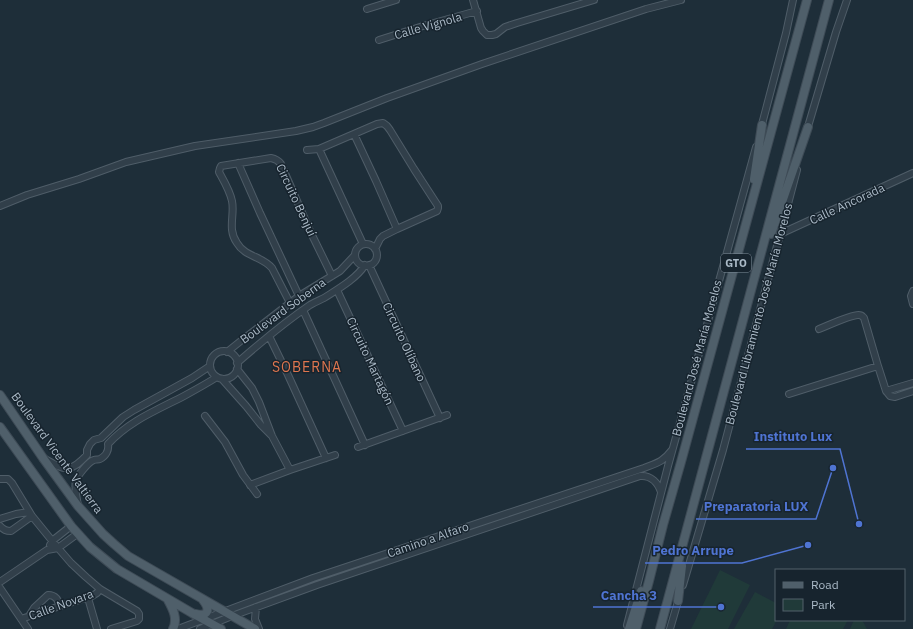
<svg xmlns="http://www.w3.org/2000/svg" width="913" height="629" viewBox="0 0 913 629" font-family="'IBM Plex Sans',sans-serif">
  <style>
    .green { fill: #203a39 }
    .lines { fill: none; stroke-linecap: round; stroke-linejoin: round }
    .minor-casing { stroke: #4f5d68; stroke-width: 8 }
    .major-casing { stroke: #3e4b56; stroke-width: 10 }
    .minor { stroke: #313f4a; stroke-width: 6 }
    .major { stroke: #4f5f6a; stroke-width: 8 }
    .labels { text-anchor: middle; stroke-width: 3; stroke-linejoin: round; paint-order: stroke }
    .shield { fill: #17242e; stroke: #7f8d99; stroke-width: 1 }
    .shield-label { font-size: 11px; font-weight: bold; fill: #abbac7 }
    .street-label { font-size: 12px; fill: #abbac7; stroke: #17242e }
    .quarter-label { font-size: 14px; letter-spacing: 1px; fill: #df764f; stroke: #17242e }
    .leader { fill: none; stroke: #4f74d2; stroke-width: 1.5 }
    .callout-dot { fill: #4f74d2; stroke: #17242e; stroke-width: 1.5 }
    .callout-label { font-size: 13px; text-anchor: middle; font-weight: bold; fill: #4f74d2; stroke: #17242e; stroke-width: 3; stroke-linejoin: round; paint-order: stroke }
  </style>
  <rect width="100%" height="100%" fill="#1e2e39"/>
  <path class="green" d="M720,570l30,15 -22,44h-37z
    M755,592l21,11 1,17 -5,9h-38z
    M790,620h58l-5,9h-57z
    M854,620h8l5,9h-17z"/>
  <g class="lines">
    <g class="minor-casing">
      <path id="minor" d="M473,0l8,28 2,3 4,4h5l4,-1 9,-7 12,-4 77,-23
        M367,9l29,-9
        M379,40l44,-14 54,-15
        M761,128l25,-95 7,-33
        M807,130l29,-98 11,-32
        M354,134l22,47 21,48
        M319,149l44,95
        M307,150l12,-1 58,-25 6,-1 4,3 3,4 24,39 24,37v2l-1,3 -40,18 -14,7 -3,3 -5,10
        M238,163l22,50 39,83
        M0,206l27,-11 52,-16 47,-17 69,-16 101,-15 17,-4 11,-4 63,-25 95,-34 164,-55 35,-9
        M780,234l133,-61
        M355 255a11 11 0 1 1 22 0a11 11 0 1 1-22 0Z
        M369,265l71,153
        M337,290l66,141
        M913,291l-2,5 2,8
        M290,303l-18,-35c-10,-12 -27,-11 -35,-25 -10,-14 -2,-28 -5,-42 -2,-10 -8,-20 -13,-29l1,-4 1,-2 50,-8c5,1 7,2 10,6l30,69 21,43
        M303,310l62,135
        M819,329c8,-3 33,-15 40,-14 3,0 3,1 5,3l14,48 8,25 4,5 5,1 18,-6
        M269,336l19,39 38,83
        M210 365a14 14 0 1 1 28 0a14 14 0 1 1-28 0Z
        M227,352l15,-12 57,-44 41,-25 15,-16
        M237,363c24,-21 48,-41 73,-58 5,-3 10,-5 14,-7 14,-9 32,-19 41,-33
        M237,369l15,19 7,14 13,34 18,34
        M222,379l24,27 15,19 10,10
        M886,391l27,-8
        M789,394l89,-28
        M205,416l20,26 18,33 14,19
        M358,447l89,-32
        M45,459c21,12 25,14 42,-4v-5l3,-6 4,-4 7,-2 22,-21 11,-7 58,-32 18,-12
        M0,479h8l4,4 20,33 26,32 13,15 15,14 14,12 37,22 2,3v5l-2,2 -26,8
        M250,485l40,-15 45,-15
        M78,506c-1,-8 -4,-18 -2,-25 1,-5 13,-20 18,-21 2,-1 4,0 6,-1 6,-3 9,-9 8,-15 21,-23 49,-34 76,-48 11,-6 22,-12 33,-19
        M0,519l16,-5 13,-2
        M0,526c4,4 6,5 11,5l21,-15
        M50,545l2,-4 19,-15
        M0,582l47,-32 11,-2 19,-14
        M683,585l40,-135 74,-280
        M0,588l28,41
        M88,598l9,31
        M256,607l-1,12 4,10
        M29,616l5,-8 14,-13c8,0 10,5 12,11
        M21,619l39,-13 32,-10 5,-3 3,-4
        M627,625l41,-159 88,-319
        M178,629l135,-51 331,-110c13,-5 19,-6 28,-18
        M200,629l32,-13 85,-31 323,-109c11,-1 18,7 21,16
        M670,629l9,-31"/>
    </g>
    <g class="major-casing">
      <path id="major" d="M754,179l8,-54
        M771,234l37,-107
        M0,395l43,63 35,48 25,28 11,10 14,12 26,15 101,58
        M0,427l71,99 19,21 27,22 75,44 29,16
        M168,600c5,9 10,19 5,29
        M678,601l4,-35
        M196,614c13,3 14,-5 7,-14
        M629,629l12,-38
        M636,629l13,-48 14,-56 18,-63 126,-462
        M660,629l169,-629"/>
    </g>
    <use href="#minor" class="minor"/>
    <use href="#major" class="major"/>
  </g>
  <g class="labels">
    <rect class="shield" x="721" y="254" width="30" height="18" rx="3"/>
    <g class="shield-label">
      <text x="736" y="267">GTO</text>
    </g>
    <g class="street-label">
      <text transform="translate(428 26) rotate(-16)" y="4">Calle Vignola</text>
      <text transform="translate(296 200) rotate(65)" y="4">Circuito Benjuí</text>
      <text transform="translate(847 204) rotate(-25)" y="4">Calle Ancorada</text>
      <text transform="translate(283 311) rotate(-36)" y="4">Boulevard Soberna</text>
      <text transform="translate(759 314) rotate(-75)" y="4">Boulevard Libramiento José María Morelos</text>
      <text transform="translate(404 342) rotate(65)" y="4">Circuito Olíbano</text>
      <text transform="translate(697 358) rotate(-75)" y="4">Boulevard José María Morelos</text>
      <text transform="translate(370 361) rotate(65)" y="4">Circuito Martagón</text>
      <text transform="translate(57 453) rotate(54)" y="4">Boulevard Vicente Valtierra</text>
      <text transform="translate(428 540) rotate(-19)" y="4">Camino a Alfaro</text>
      <text transform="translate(61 605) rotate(-20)" y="4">Calle Novara</text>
    </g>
    <g class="quarter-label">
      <text x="307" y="372">SOBERNA</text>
    </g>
  </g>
  <path class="leader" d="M859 524L840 449H746M833 468L816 519H696M808 545L742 563H645M721 607L665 607H593"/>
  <g class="callout-dot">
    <circle cx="859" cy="524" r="4"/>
    <circle cx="833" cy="468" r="4"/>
    <circle cx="808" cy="545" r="4"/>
    <circle cx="721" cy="607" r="4"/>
  </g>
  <g class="callout-label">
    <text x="793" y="441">Instituto Lux</text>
    <text x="756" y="511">Preparatoria LUX</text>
    <text x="693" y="555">Pedro Arrupe</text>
    <text x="629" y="600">Cancha 3</text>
  </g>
  <rect x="775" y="569" width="130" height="52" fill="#17242e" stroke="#52606b"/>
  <rect x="783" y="582" width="20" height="6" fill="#4f5f6a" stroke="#52606b"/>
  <text x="811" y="589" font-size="12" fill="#abbac7">Road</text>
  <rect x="783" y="599" width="20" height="12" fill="#203a39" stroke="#52606b"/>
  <text x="811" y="609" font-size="12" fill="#abbac7">Park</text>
</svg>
